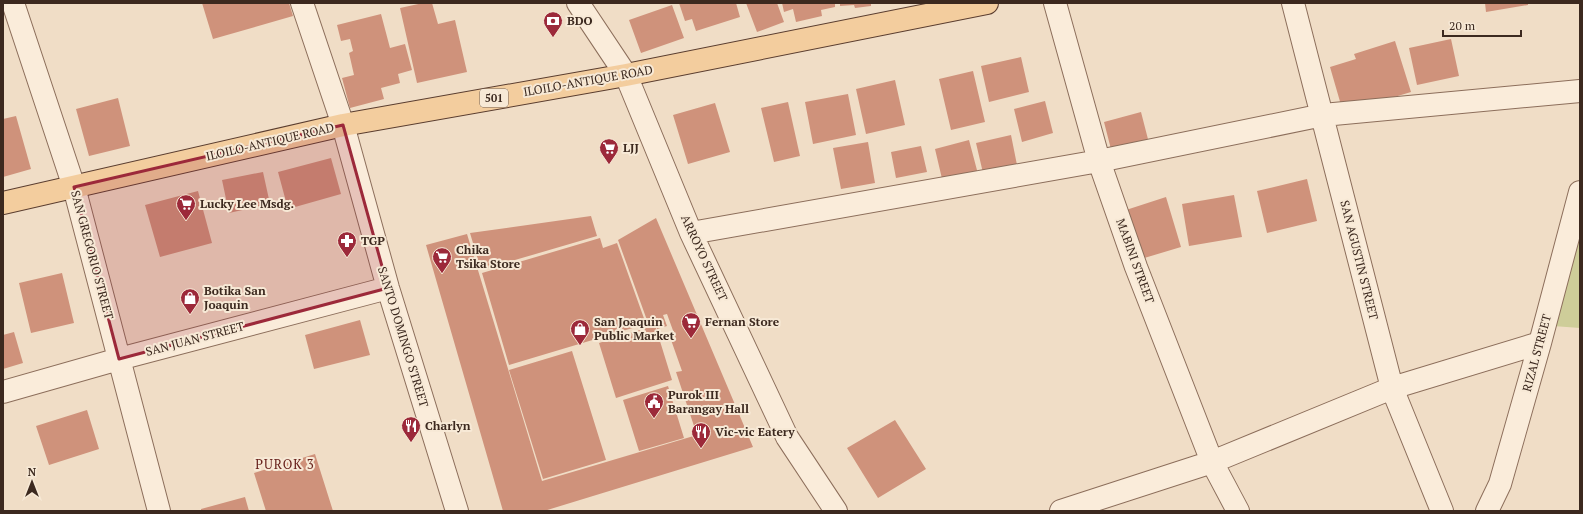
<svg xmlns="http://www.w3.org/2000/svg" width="1583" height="514" viewBox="0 0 1583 514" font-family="'PT Serif',serif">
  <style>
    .green { fill: #cecd99 }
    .building { fill: #cf927b }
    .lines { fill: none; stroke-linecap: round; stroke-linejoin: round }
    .minor-casing { stroke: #8c6e5b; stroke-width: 24 }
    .major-casing { stroke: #5a3d2f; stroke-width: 24 }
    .minor { stroke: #faecda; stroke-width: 22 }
    .major { stroke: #f3cd9e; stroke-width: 22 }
    .marked { fill: #9c293a; fill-opacity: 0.2; stroke: #9c293a; stroke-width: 3; stroke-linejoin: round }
    .labels { text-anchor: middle; stroke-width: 4; stroke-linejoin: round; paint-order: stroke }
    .shield { fill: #f7e9d6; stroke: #746356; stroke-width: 1 }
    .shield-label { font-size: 11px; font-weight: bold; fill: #3c291f }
    .poi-label { font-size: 12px; font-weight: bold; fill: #3c291f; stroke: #f7e9d6; text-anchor: start }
    .street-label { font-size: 12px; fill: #3c291f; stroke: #f7e9d6 }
    .neighbourhood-label { font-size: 13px; letter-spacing: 1px; fill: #69231d; stroke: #f7e9d6 }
  </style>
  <rect width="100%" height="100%" fill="#f0ddc6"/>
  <path class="green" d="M1580,223v105l-27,-2z"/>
  <path class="building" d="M202,3h87l4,13 -80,23z
    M423,3h9l6,21 17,-4 12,52 -50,11 -17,-75z
    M679,3h57l4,14 -44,14 -4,-12 -7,2z
    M746,3h31l7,19 -27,10z
    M782,3h53v4l-14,3 1,6 -26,6 -3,-13 -9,3z
    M840,3h31v3l-16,2 -1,-3 -14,1z
    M1485,3h43v2l-42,7z
    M672,5l12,33 -43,15 -12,-33z
    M381,14l9,34 15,-4 7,26 -14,4 2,9 -19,5 3,11 -34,9 -8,-30 12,-3 -5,-22 4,-2 -3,-12 -9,2 -4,-16z
    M1451,39l8,37 -42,9 -8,-37z
    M1395,41l16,51 -60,18 -10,-5 -11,-38 26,-8 -2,-5z
    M1021,57l8,35 -40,10 -8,-36z
    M973,71l12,51 -34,8 -12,-51z
    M895,80l10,45 -39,9 -10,-45z
    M848,94l8,41 -43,9 -8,-42z
    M118,98l12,48 -41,10 -13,-47z
    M1045,101l8,32 -31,9 -8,-33z
    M788,102l12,54 -26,6 -13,-54z
    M715,103l15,49 -42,12 -15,-49z
    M1141,112l9,35 -37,10 -9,-35z
    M16,116l15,53 -28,8v-58z
    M1011,135l6,30 -34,8 -7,-30z
    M969,140l9,34 -35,9 -8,-34z
    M868,142l7,41 -34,6 -8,-41z
    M921,146l6,26 -31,6 -5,-26z
    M331,158l10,36 -53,15 -10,-37z
    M263,172l7,32 -41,9 -7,-33z
    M1307,179l10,42 -50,12 -10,-42z
    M198,191l14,52 -52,14 -15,-52z
    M1234,195l8,42 -53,9 -7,-42z
    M1166,197l15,50 -40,12 -15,-49z
    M591,216l6,20 -116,34 -11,-37z
    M656,218l97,229 -209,64h-41l-77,-266 41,-11 75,247 155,-46 -21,-63 6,-1 -12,-34 5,-1 -8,-22 -4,1 4,11 -10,3 -2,-8 -7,2 -30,-83z
    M600,238l3,10 14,-5 29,81 -137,41 -27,-92z
    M62,273l12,50 -43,10 -12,-50z
    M360,320l10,35 -56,14 -9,-34z
    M655,325l17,55 -56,18 -17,-55z
    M14,332l9,31 -20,6v-34z
    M572,351l34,109 -63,19 -34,-109z
    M668,386l16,52 -45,13 -16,-51z
    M87,410l12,39 -50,16 -13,-39z
    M895,420l31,49 -48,29 -31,-50z
    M315,454l18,57h-67l-12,-38z
    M245,497l4,14h-48v-2z"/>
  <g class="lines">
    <g class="minor-casing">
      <path id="minor" d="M13,3l61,184 85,324
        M302,3l41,122 45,163 69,223
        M578,3l48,72 65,158 96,204 49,74
        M1055,3l44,158 37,106 76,195 26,49
        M1293,3l99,385 50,123
        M691,233l408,-72 224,-46 257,-24
        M3,392l116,-33 269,-71
        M1061,511l151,-49 180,-74 148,-45
        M1487,511l13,-27 40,-141 40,-151"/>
    </g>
    <g class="major-casing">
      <path id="major" d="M3,203l340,-78 283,-50 361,-72"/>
    </g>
    <use href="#minor" class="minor"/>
    <use href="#major" class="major"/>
  </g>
  <path class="marked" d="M343,125l45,163 -269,71 -45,-172z"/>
  <defs>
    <g id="bank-pin" transform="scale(1)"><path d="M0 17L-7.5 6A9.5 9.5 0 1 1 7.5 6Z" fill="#9c293a" stroke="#f7e9d6"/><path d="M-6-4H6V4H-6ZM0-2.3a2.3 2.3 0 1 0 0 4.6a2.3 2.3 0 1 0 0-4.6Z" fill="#fff"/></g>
    <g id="supermarket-pin" transform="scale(1)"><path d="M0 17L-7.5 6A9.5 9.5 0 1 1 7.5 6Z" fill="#9c293a" stroke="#f7e9d6"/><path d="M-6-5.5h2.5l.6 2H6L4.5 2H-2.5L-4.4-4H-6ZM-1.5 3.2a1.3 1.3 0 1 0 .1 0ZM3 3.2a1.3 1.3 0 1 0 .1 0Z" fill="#fff"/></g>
    <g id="pharmacy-pin" transform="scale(1)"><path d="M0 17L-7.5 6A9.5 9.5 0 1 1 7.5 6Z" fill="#9c293a" stroke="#f7e9d6"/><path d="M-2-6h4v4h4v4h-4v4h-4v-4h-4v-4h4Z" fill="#fff"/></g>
    <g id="shop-pin" transform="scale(1)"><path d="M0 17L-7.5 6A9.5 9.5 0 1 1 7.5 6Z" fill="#9c293a" stroke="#f7e9d6"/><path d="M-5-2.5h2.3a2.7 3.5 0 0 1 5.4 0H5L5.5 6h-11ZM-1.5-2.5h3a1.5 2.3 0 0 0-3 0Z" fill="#fff"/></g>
    <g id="civic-pin" transform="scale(1)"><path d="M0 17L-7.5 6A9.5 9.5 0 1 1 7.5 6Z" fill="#9c293a" stroke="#f7e9d6"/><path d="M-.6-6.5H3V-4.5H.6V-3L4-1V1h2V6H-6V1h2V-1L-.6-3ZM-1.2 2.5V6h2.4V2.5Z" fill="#fff"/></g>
    <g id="restaurant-pin" transform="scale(1)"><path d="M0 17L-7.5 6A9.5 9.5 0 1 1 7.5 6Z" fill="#9c293a" stroke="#f7e9d6"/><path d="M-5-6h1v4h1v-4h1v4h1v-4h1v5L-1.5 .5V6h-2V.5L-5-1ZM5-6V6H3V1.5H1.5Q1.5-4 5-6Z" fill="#fff"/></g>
  </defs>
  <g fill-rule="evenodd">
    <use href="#bank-pin" x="553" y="21"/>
    <use href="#supermarket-pin" x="609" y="148"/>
    <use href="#supermarket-pin" x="186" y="204"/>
    <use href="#pharmacy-pin" x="347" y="241"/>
    <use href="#supermarket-pin" x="442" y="257"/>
    <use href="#shop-pin" x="190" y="298"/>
    <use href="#supermarket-pin" x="691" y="322"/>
    <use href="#shop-pin" x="580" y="329"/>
    <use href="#civic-pin" x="654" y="402"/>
    <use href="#restaurant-pin" x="411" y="426"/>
    <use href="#restaurant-pin" x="701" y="432"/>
  </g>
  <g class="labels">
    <rect class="shield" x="480" y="89" width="28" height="18" rx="3"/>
    <g class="shield-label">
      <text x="494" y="102">501</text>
    </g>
    <g class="poi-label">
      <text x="567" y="25">BDO</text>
      <text x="623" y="152">LJJ</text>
      <text x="200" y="208">Lucky Lee Msdg.</text>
      <text x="361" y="245">TGP</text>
      <text x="456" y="254">Chika<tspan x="456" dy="14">Tsika Store</tspan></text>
      <text x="204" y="295">Botika San<tspan x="204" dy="14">Joaquin</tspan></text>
      <text x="594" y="326">San Joaquin<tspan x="594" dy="14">Public Market</tspan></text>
      <text x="705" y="326">Fernan Store</text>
      <text x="668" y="399">Purok III<tspan x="668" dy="14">Barangay Hall</tspan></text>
      <text x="425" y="430">Charlyn</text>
      <text x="715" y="436">Vic-vic Eatery</text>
    </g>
    <g class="street-label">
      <text transform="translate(588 81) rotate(-10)" y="4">ILOILO-ANTIQUE ROAD</text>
      <text transform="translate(270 142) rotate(-13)" y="4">ILOILO-ANTIQUE ROAD</text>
      <text transform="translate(92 255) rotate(75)" y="4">SAN GREGORIO STREET</text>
      <text transform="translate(704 258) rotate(65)" y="4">ARROYO STREET</text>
      <text transform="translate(1359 260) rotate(76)" y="4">SAN AGUSTIN STREET</text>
      <text transform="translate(1135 261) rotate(70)" y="4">MABINI STREET</text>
      <text transform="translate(403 337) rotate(73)" y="4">SANTO DOMINGO STREET</text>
      <text transform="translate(195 339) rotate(-15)" y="4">SAN JUAN STREET</text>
      <text transform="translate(1537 353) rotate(-75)" y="4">RIZAL STREET</text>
    </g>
    <g class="neighbourhood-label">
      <text x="285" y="469">PUROK 3</text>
    </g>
  </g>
  <rect width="1583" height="514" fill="none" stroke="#3c291f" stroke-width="8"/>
  <g transform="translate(32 482)" stroke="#f7e9d6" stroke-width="3" paint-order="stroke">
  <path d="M0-3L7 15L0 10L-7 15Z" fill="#3c291f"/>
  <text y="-6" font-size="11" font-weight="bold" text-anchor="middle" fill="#3c291f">N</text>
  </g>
  <path d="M1443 30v6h78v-6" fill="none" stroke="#3c291f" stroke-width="2"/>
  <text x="1449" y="30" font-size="12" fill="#3c291f" stroke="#f7e9d6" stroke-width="3" paint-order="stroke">20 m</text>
</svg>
